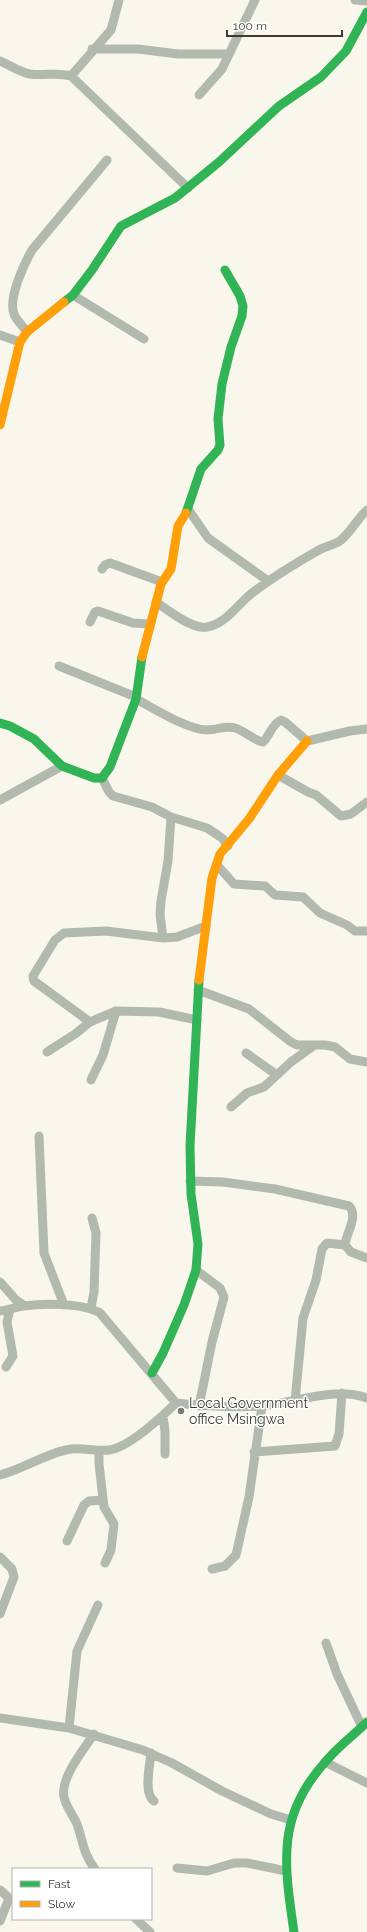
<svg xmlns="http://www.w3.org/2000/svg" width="367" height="1932" viewBox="0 0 367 1932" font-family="Raleway,sans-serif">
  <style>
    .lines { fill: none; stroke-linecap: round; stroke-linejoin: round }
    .street { stroke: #b2b9af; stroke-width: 9 }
    .fast { stroke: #30b455; stroke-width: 9 }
    .slow { stroke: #ff9f0a; stroke-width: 9 }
    .poi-dot { fill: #7f7c73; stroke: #fff; stroke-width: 1.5 }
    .labels { text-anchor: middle; stroke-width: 3; stroke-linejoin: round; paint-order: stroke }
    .poi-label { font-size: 14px; fill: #3e3b32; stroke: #fff; text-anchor: start }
  </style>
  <rect width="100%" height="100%" fill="#f9f6ec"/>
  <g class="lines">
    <path class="street" d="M355,0l12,1
      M92,49h46l40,5h50
      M0,61c10,4 19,11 30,13 14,2 27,-2 41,2l117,112
      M71,76l40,-46 8,-30
      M199,95l23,-26 33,-69
      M73,295l71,44
      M27,332c-4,-6 -11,-12 -13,-18 -6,-16 10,-50 18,-64l75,-90
      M0,335l20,7
      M188,509l20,29 60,43
      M102,569l3,-4 5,-2 52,19
      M156,602c11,8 37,28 51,25 19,-3 31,-23 45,-34 21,-16 44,-30 67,-43 7,-4 16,-5 22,-10 10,-8 16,-21 26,-30
      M90,622l5,-10 3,-1 35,12 17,1
      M59,666l77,31
      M136,699c19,10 50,30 71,31 10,0 19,-5 28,-2 10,3 18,12 28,14 7,-7 9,-18 18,-22l4,2 22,19 43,-10 17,-2
      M278,775l30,17 8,3 25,21 10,-2 16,-12
      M102,778l7,14 4,4 39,11 19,10 36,11 15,10 6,8
      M0,800l62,-34
      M217,865l17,19 31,2 10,9 28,2 17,16 27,12 8,6h12
      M163,938l-3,-24 1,-13 7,-40 3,-44
      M198,990l51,19 42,33 6,3h28l10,2 15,12 17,3
      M197,1020l-38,-8 -43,-1 -26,11 -56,-41 -1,-5 22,-36 9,-7 42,-2 57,7 14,-1 29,-11
      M47,1052l28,-18 15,-12
      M246,1053l31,22
      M91,1080l12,-25 13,-44
      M231,1107l16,-14 17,-6 27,-25 22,-16
      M39,1136l5,117 20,52
      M190,1181l33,1 52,7 74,17c10,10 -3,27 -4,39l6,7 16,6
      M196,1270l24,18 4,9 -12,45 -13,64
      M0,1282l16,18 9,6
      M91,1308l3,-16 2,-59 -4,-15
      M0,1311c8,-1 16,-4 24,-5 20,-3 59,-3 76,7l76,90c28,3 57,5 85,3 33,-3 74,-20 106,-8
      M6,1367l7,-11 -6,-34 3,-13
      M295,1401l8,-83 13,-38 6,-31 5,-6 18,2
      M163,1416l2,15v23
      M99,1450v14l5,43 10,17 -3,26 -6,13
      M254,1452l81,-6 4,-12 3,-41
      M0,1475c23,-6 43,-20 66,-25 14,-4 28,2 43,0 19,-2 53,-33 67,-47
      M67,1541l17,-36 5,-4 14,-1
      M0,1557l12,12 2,8 -14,37
      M212,1569l13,-3 11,-11 13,-58 13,-91
      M326,1643l11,31 25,53
      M0,1718l69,10 74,22 29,13 50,28 49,23 20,6
      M69,1728l8,-77 21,-46
      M94,1734c-10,15 -34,44 -30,63 2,10 9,18 13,27 6,17 6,30 18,45
      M151,1753c-1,12 -8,41 3,48
      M325,1762l42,21
      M177,1868l30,3 27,-8h13l39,8
      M0,1890l8,7v4l-8,20
      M136,1919l14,13"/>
    <path class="fast" d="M64,302l9,-7 19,-25 29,-44 54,-28 44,-36 60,-56 42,-29 25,-26 21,-39
      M186,513l15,-44 17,-19 2,-5 -2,-26 4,-35 9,-37 11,-31 1,-10 -3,-10 -15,-26
      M0,723l10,3 24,13 28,27 32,12h8l8,-11 26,-68 6,-42
      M152,1373l11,-20 21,-48 12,-35 2,-26 -7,-50 -1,-48 9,-166
      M294,1932c-10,-69 -18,-117 33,-172 12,-14 27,-25 40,-38"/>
    <path class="slow" d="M0,425l20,-83 7,-10 37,-30
      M142,657l19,-73 10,-15 7,-43 8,-13
      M199,980l13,-102 8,-24 29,-35 29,-44 29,-34"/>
  </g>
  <circle class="poi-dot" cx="181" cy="1411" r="4"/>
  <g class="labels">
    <g class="poi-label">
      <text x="189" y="1408">Local Government<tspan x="189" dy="16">office Msingwa</tspan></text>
    </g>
  </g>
  <rect x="12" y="1868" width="140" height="52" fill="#ffffff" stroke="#b2b1ad"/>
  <rect x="20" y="1881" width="20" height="6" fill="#30b455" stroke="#b2b1ad"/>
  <text x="48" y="1888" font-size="12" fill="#3e3b32">Fast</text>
  <rect x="20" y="1901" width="20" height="6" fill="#ff9f0a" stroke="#b2b1ad"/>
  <text x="48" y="1908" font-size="12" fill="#3e3b32">Slow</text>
  <path d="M227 30v6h115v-6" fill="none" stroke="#3e3b32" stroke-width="2"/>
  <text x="233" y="30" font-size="12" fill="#3e3b32" stroke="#ffffff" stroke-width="3" paint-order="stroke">100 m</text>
</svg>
